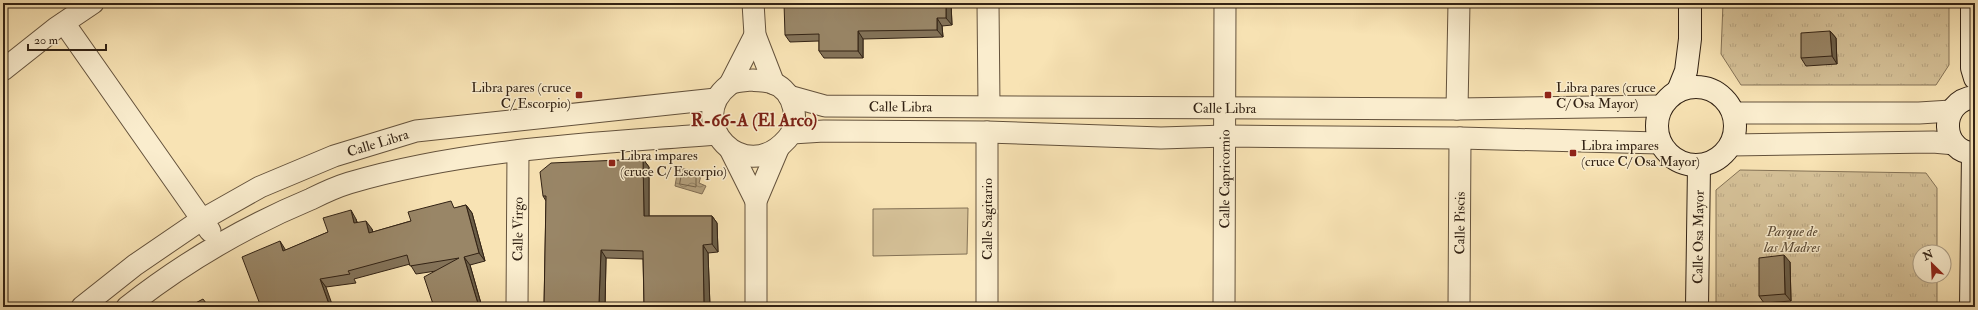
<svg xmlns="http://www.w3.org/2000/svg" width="1978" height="310" viewBox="0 0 1978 310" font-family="'IM FELL Double Pica',serif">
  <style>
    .grass { fill: #d6c299; stroke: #847256 }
    .park { fill: url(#park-tufts); stroke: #847256 }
    .water { fill: url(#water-waves); stroke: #816e54 }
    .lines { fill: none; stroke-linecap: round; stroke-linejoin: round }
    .shore { stroke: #746249; stroke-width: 1 }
    .street-casing { stroke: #64523c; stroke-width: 23 }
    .secondary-casing { stroke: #322214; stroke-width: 24 }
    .street { stroke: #faedce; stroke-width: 21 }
    .secondary { stroke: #faedce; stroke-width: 22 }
    .wall { fill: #847359; stroke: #322214 }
    .shaded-wall { fill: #6b5e48; stroke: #322214 }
    .building { fill: #998667; stroke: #322214 }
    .poi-dot { fill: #8f2418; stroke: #faedce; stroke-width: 1.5 }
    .labels { text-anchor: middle; stroke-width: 3; stroke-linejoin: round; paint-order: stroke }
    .poi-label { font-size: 14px; fill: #322214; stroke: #faedce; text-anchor: start }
    .street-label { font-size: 14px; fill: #322214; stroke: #faedce }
    .park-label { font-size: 14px; font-style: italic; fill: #5b4a35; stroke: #faedce }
    .district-label { font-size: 18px; font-weight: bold; fill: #7a1f14; stroke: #faedce }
  </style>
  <defs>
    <pattern id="park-tufts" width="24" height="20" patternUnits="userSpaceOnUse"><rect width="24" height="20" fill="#d6c299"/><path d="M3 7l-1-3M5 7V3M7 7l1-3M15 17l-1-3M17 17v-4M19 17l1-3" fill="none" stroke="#b8a683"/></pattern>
    <pattern id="water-waves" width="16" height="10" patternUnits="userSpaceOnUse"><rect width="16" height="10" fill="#b5a17e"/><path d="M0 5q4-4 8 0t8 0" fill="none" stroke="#948366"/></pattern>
  </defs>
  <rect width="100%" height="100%" fill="#f8e3b4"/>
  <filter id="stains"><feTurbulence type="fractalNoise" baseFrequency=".005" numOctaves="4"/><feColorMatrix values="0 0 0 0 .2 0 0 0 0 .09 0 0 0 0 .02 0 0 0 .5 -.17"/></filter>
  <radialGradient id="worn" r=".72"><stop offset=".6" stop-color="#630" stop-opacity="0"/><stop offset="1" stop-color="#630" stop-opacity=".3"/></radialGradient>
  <path class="grass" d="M968,208l-1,46 -94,2v-47z"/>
  <path class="park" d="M1723,3h226v62l-13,20h-195l-20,-31z
    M1740,170l186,3 11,15v64h-17v24h17v31h-221v-117z"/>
  <path class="water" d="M678,168l24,4 -3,11 7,3 -4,8 -27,-8z"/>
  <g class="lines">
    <path class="shore" d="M682,173l14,3v11l-16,-3z"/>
    <g class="street-casing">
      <g id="street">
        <path d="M753,3l2,32 19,49"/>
        <path d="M988,3l1,102"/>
        <path d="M64,23l146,208"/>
        <path d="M3,70l53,-42 37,-25"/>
        <path d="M752,80c7,1 15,1 21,3 22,8 28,40 14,56 -43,49 -104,-18 -58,-54 5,-4 17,-4 23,-5z"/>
        <path d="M730,84l25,-49"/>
        <path id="s1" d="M789,96l36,10 632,3 204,-3"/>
        <path d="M1457,109l2,-106"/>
        <path d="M1733,113h186l32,-2"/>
        <path d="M792,133l32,-2 163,1 174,6 64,-2 235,2 199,5"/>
        <path d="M1731,145l202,-3 22,2"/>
        <path d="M731,151l25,50"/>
        <path id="s2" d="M82,307l53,-42 63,-43 62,-35 74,-31 82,-25 300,-32"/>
        <path d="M127,307c56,-44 119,-81 184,-108 12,-6 25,-12 38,-16 119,-35 244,-39 367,-49"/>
        <path id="s3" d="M517,307l1,-156"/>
        <path d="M756,307v-106l22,-52"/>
        <path d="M987,307v-175"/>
        <path id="s4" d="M1224,307l1,-304"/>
        <path id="s5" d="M1459,307l1,-169"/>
      </g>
    </g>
    <g class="secondary-casing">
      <g id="secondary">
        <path d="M1972,3v65l3,10"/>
        <circle cx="1696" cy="126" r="39"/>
        <path d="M1678,91l8,-20 4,-32v-36"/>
        <path d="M1975,97c-38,4 -34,57 0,56"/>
        <path id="s6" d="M1697,307l2,-141"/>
        <path d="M1971,307l2,-153"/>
      </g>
    </g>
    <use href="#street" class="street"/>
    <use href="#secondary" class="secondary"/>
  </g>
  <path class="wall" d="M951,3l1,22 -10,1 1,11 -80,2v19h-39l-5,-7v-10l-29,1 -5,-7z
    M1830,31l6,7 1,26 -31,2 -5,-8z
    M643,159l6,8v49h63l5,7 1,29 -10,1 2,54h-63l-3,-4 -1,-44 -37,-1 -1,49h-61l2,-106 -3,-5z
    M466,205l6,8 13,48 -15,4 12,42h-48l2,-36 -20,3 -6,-10 -56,15 2,4 -30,4 -40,-37 42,-18 28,-13 1,3 15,7 1,3z
    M1790,262l1,39 -27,2 -5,-7z"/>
  <path class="shaded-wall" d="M946,3h5l1,22 -6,-7z
    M937,18l5,8 1,11 -6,-7z
    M858,31l5,8v19l-5,-7z
    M1830,31l6,7 1,26 -5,-8z
    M643,159l6,8v57l-5,-8z
    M466,205l6,8 13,48 -6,-8z
    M351,210l5,9 3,12 -5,-8z
    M712,216l5,7 1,29 -6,-8z
    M366,221l6,8 3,13 -6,-9z
    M280,241l5,8 4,10 -6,-8z
    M703,245l5,8 2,54h-6z
    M601,250l5,8 -1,49h-3l-3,-4z
    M1784,255l6,7 1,39 -6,-7z
    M464,257l6,8 12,42h-3z
    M320,279l6,8 7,20h-3z"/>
  <path class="building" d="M784,3h162v15h-9v12l-79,1v20h-39v-17l-34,1z
    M1830,31l2,25 -31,2v-25z
    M643,159l1,57h68v28l-9,1 1,62h-56v-4h-4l-1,-52 -42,-1 -2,53h-6v4h-49l2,-111h-3l-3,-24 11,-9z
    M451,201l3,7 12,-3 13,48 -15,4 15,50h-45l-10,-30 35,-19 -49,8 -3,-11 -59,16 2,3 -30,5 10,28h-69l-19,-50 38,-16 3,10 45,-19 -5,-14 28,-8 3,13 12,-2 3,12 42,-12 -3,-9z
    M1784,255l1,39 -26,2v-38z
    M203,299l6,8h-21z"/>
  <g class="poi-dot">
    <rect x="575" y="91" width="8" height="8" rx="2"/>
    <rect x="1544" y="91" width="8" height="8" rx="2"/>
    <rect x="1569" y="149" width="8" height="8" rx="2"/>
    <rect x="608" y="159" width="8" height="8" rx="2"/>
  </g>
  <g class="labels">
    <g class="poi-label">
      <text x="571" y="92" text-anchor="end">Libra pares (cruce<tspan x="571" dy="16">C/ Escorpio)</tspan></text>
      <text x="1556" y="92">Libra pares (cruce<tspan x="1556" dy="16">C/ Osa Mayor)</tspan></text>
      <text x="1581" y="150">Libra impares<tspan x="1581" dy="16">(cruce C/ Osa Mayor)</tspan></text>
      <text x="620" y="160">Libra impares<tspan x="620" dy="16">(cruce C/ Escorpio)</tspan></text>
    </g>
    <g class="street-label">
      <text dy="5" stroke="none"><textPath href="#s1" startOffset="113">Calle Libra</textPath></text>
      <text dy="5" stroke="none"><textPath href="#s1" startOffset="437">Calle Libra</textPath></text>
      <text dy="5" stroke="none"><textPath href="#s2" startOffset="341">Calle Libra</textPath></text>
      <text dy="5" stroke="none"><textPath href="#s4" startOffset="128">Calle Capricornio</textPath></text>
      <text transform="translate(987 219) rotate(-90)" y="5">Calle Sagitario</text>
      <text dy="5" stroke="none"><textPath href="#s5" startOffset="84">Calle Piscis</textPath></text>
      <text dy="5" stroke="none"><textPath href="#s3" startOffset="78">Calle Virgo</textPath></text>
      <text dy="5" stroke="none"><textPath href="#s6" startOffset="70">Calle Osa Mayor</textPath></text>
    </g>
    <g class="park-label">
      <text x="1792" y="236">Parque de<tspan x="1792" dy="16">las Madres</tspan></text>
    </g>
    <g class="district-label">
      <text x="754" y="126">R-66-A (El Arco)</text>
    </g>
  </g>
  <rect width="1978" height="310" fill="none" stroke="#f8e3b4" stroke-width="16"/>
  <rect x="4" y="4" width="1970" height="302" fill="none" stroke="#322214" stroke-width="2"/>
  <rect x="8" y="8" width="1962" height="294" fill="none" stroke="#322214"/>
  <g transform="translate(1932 264) rotate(336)"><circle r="19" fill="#faedce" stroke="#aa9c84"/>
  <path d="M0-3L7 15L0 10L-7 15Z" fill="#8f2418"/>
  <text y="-6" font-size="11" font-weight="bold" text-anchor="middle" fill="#322214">N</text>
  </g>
  <path d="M28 44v6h78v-6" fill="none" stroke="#322214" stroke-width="2"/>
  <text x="34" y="44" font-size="12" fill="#322214" stroke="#faedce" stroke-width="3" paint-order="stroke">20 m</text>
  <rect width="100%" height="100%" filter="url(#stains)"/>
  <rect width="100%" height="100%" fill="url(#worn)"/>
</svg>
